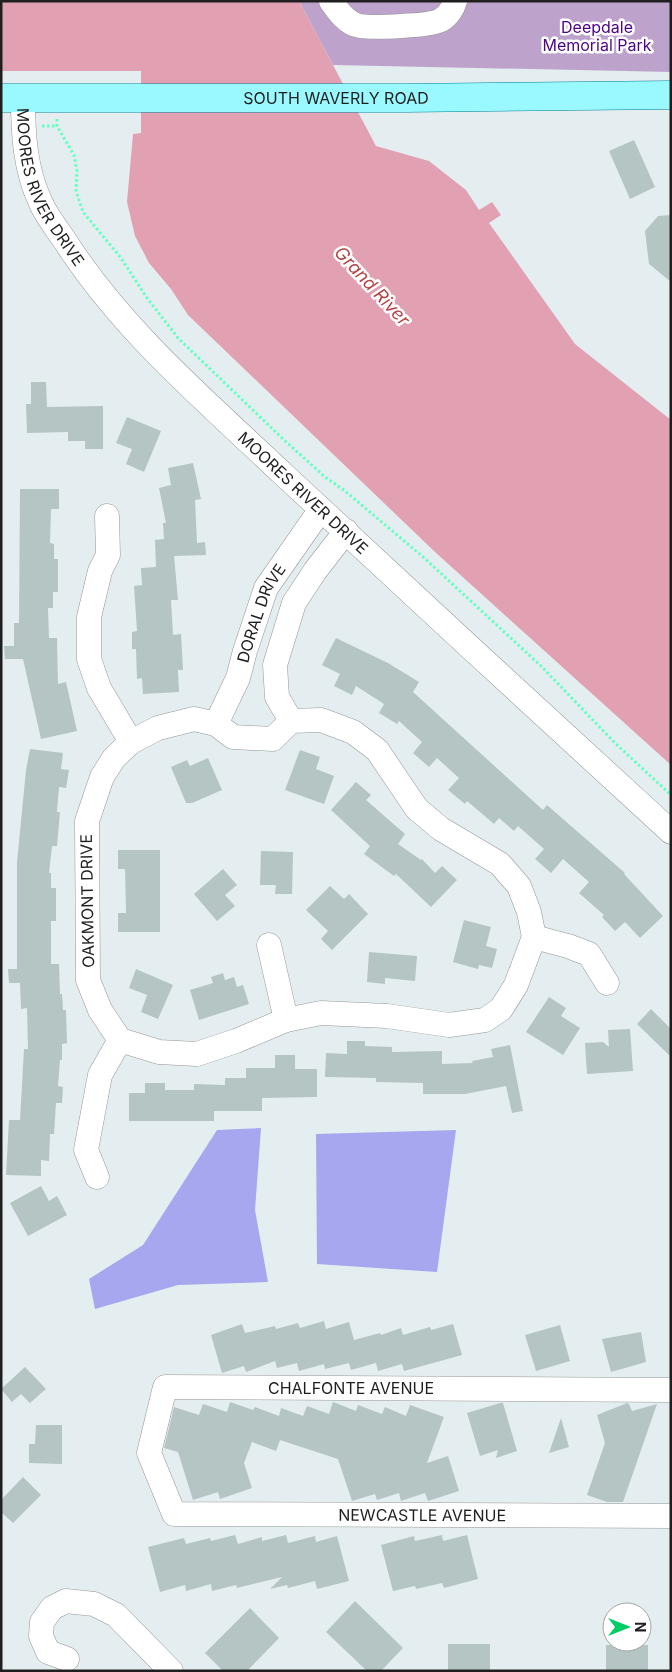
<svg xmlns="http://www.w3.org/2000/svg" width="672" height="1672" viewBox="0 0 672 1672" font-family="Inter,sans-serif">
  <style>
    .grass { fill: #a6a7ee }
    .cemetery { fill: #bda3cb }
    .water { fill: #e1a1b3 }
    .building { fill: #b4c5c4 }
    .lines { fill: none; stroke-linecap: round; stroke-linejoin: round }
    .minor-casing { stroke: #969696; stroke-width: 25 }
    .major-casing { stroke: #008199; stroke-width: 29 }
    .path { stroke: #66ffc1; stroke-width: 3; stroke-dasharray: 2.5 2.5; stroke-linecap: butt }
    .minor { stroke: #fff; stroke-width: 24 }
    .major { stroke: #9af9ff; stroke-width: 28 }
    .labels { text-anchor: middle; stroke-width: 5; stroke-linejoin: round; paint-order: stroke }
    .park-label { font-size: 16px; fill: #4e0485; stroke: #fff }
    .street-label { font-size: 16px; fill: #1f1f1f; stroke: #fff }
    .water-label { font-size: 18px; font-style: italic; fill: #b54445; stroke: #fff }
  </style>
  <rect width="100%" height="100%" fill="#e4eef0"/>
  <path class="grass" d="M261,1128l-6,82 13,72 -90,3 -83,24 -6,-30 54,-34 74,-115z
    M456,1130l-19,142 -120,-8 -1,-130z"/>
  <path class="cemetery" d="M299,1h372v71l-338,-7z"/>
  <path class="water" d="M1,1h298l77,145 53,15 37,29 13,20 13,-8 9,13 -12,8 86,121 96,76v345l-236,-213 -247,-237 -17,-26 -22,-26 -14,-27 -8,-34 6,-68 8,-1v-62h-140z"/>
  <path class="building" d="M634,140l21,47 -25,12 -21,-48z
    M671,215v67l-22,-18 -4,-33 13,-15z
    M31,382h15l1,25 56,-1v43h-18v-8h-17v-9l-41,1 -1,-29h5z
    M127,417l34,14 -17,41 -18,-8 6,-15 -16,-6z
    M193,463l8,36 -6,1 2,43 8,-1 1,13 -32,1 4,44h-7l2,35 8,-1 2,36h-5l1,22 -36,2 -1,-16 -5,1 -1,-30h-4v-17l5,-1 -3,-45 8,-1 -1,-17 15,-1 -1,-27 9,-1 -1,-16h3l-7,-35 12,-3 -3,-17z
    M20,489h39v20h-8l-1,34 4,1v15h4v33h-5v16h-5l1,30h8l1,46 8,-2 11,49 -36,8 -18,-80h-18l-1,-13h10v-23h5z
    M336,638l52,25 31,19 -6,10 130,118 4,-5 78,68 -1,1 39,42 -23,22 -15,-16 -10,9 -13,-14 2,-2 -25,-22 10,-11 -26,-23 -12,14 -16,-14 9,-10 -26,-23 -4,5 -15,-13 -5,6 -27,-23 -2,3 -17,-14 11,-12 -22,-20 -8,9 -16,-14 9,-11 -23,-21 -2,3 -18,-11 5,-9 -28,-18 -4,9 -18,-9 6,-12 -18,-9z
    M30,749l33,4 -2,16 8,1 -3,18 -7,-1 -2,25h3l-3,34h-5l-3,27h2v15h5v33h-5v43h8l1,30h2l1,16h3l1,33 -5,1v16h-2l-2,26 5,1 -1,16h-6l-2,31h-4l-1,27 -8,-1v16l-35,-1 3,-55h11l4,-71h4l-1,-41 -6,1 -1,-26h-11l-1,-14h9v-107l9,-92z
    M300,750l20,7 -4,12 18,7 -10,28 -39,-14z
    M208,758l14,32 -30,13h-6l-15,-36 16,-7 3,6z
    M356,782l15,13 -5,5 39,34 -7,10 23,16 1,-1 13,14 7,-7 15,14 -26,27 -35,-33 -2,2 -30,-22 6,-8 -39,-36z
    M118,850h42v82h-42v-19h8l-1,-44h-7z
    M261,851l32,1 -1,42h-17l1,-9h-16z
    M223,869l14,16 -12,10 10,11 -18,15 -23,-27z
    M330,886l14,13 5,-5 19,20 -36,36 -11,-11 7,-8 -22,-21z
    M464,920l27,7 -5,19 11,3 -5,19 -13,-3 -1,4 -25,-7z
    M369,952l48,4 -2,25 -30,-3v6l-18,-2z
    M136,969l37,16 -15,34 -17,-7 6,-17 -18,-7z
    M223,973l2,7 9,-3 3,10 6,-2 6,19 -50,16 -9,-30 23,-7 -2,-6z
    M549,997l17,11 -5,8 19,12 -17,27 -37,-23z
    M651,1009l20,20v28l-34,-33z
    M630,1029l3,42 -46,3 -2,-31 18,-1 6,5 -1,-17z
    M347,1041h18v5l27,1v5l50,-1v13l31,-1 -1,-2 21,-4 -2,-8 19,-4 13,66 -11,2 -6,-27 -41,8h-42v-11l-47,-1v-4l-51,-1 1,-24 21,1z
    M275,1055h20v14h22v28l-55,1v13h-48v10h-85v-28h16v-10h20v7h29v-6l31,1v-7h21v-10h29z
    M41,1186l8,15 8,-5 10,19 -39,21 -18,-33z
    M324,1321l2,8 23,-7 5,18 26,-7 1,2 20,-7 2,7 27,-8 1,3 22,-6 9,31 -58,16 -2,-7 -24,7 -2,-8 -25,7 -2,-7 -24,6 -1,-5 -25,7 -2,-8 -20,5 -2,-7 -29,11 -2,-6 -22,7 -11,-38 31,-11 3,9 30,-7 1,3 22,-6 2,5z
    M560,1325l10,36 -34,10 -11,-36z
    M641,1332l5,30 -35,10 -9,-33z
    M25,1367l21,22 -16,14 -9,-9 -9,8 -11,-13z
    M230,1402l23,8 2,-3 24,9 2,-8 22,8 4,-10 22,8 4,-12 23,9 2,-6 24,9 3,-7 21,9 4,-11 34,12 -17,46 21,-7 11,35 -31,10 -3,-8 -24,8 -2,-8 -22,7 -2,-6 -23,7 -14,-42 -58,-19 -4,11 -24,-9 -8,21 8,25 -32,11 -2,-7 -25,8 -15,-48 -14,-4 10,-41 25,8 4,-11 24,8z
    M500,1403h3l14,48 -21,7 2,-8 -18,6 -13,-43z
    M627,1403l2,1 3,7 25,-7 -34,98h-16l-20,-7 18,-52 -8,-28z
    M561,1418l8,29 -20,6z
    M36,1425h26v39l-33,-1v-19h6z
    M23,1477l18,18 -28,28 -12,-11v-12z
    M235,1535l3,9 24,-7v4l24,-6 2,8 27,-7 1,6 21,-6 12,45 -32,8 -2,-8 -27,7 -1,-3 -17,4 12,-12 -45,11 -1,-3 -24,6 -1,-7 -25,7 -1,-6 -25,7 -12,-45 36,-9 2,6 24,-6 1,3z
    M442,1535l1,6 24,-6 11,44 -34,9 -2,-5 -26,6 -1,-3 -22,5 -12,-46 33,-9 1,5z
    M355,1601l48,47 -22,23h-14l-41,-39z
    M250,1608l29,30 -32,33h-24l-18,-18z
    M448,1644h42v27h-42z
    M606,1645h42v26h-42z"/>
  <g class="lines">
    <g class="minor-casing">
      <g id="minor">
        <path d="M331,1c7,10 16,23 29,25 13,2 71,0 81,-6 7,-4 12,-12 14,-19"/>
        <path id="s1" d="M23,98c0,35 2,71 17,103 6,15 18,29 27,43 58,89 139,157 216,230 129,120 258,239 388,358"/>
        <path d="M107,516l1,39 -8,16 -11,46v42l10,29 32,54"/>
        <path d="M194,719l22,5 17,13 40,2 18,-18 30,-1 32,12 24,18 40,59 24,20 59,35 19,22 10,26 5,25 -18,48 -15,24 -16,11 -36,5 -62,-9 -66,-3 -35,7 -50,21 -39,13 -38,-2 -39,-12 -20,-30 -12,-30 -1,-159 15,-44 12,-19 17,-16 27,-14z"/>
        <path d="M291,721l-14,-24 -2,-32 19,-62 21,-32 31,-40"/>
        <path id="s2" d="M216,724l22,-46 7,-27 21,-63 55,-79"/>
        <path d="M534,937l34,9 21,8 18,29"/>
        <path d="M269,945l17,75"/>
        <path d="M97,1177l-11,-27 14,-75 20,-35"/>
        <path id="s3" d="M671,1390l-506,-3 -16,66 25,61 497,2"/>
        <path d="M67,1659l-19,-7 -7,-16 1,-14 10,-14 14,-7 28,3 22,11 55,56"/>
      </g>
    </g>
    <g class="major-casing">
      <g id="major">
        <path id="s4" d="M1,98h405l265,-3"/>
      </g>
    </g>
    <path class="path" d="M57,119v7l17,29 3,16 -1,20 7,21 38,46 26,40 31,40 105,101 42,38 20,14 77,65 118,109 76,79 55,51
      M42,126h15"/>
    <use href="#minor" class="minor"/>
    <use href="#major" class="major"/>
  </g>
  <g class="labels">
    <g class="park-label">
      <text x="597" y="33">Deepdale<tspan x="597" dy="18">Memorial Park</tspan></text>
    </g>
    <g class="street-label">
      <text dy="6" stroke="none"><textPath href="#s4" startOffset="335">SOUTH WAVERLY ROAD</textPath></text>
      <text dy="6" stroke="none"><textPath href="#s1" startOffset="95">MOORES RIVER DRIVE</textPath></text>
      <text dy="6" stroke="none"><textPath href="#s1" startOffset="500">MOORES RIVER DRIVE</textPath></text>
      <text dy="6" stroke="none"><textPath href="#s2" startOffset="120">DORAL DRIVE</textPath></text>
      <text transform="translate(87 901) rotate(-91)" y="6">OAKMONT DRIVE</text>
      <text x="351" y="1394">CHALFONTE AVENUE</text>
      <text dy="6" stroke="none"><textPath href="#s3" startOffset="888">NEWCASTLE AVENUE</textPath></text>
    </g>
    <g class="water-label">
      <text transform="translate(372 286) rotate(47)" y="6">Grand River</text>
    </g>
  </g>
  <rect width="672" height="1672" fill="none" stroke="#1f1f1f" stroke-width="5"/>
  <g transform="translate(627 1627) rotate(90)"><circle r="24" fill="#ffffff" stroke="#a5a5a5"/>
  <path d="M0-4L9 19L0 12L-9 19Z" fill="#00cd64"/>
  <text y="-8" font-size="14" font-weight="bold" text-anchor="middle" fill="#1f1f1f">N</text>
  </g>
</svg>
